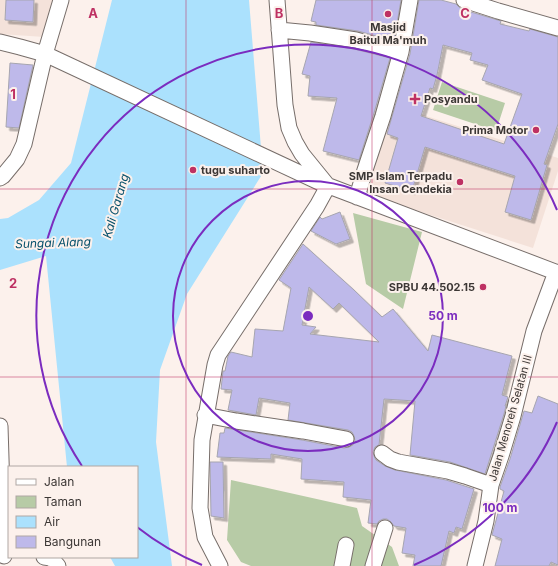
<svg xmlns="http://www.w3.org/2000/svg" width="558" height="566" viewBox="0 0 558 566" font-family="Inter,sans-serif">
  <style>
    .built { fill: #f4e2da }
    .green { fill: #b7cba6 }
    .water { fill: #abe1fd }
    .building { fill: #beb9ea; stroke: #a6a5af; fill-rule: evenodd; filter: url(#shadow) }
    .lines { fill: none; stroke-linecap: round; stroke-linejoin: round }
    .street-casing { stroke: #776e6a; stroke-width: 17 }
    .street { stroke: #fff; stroke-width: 15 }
    .grid { fill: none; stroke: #be3163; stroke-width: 1; stroke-opacity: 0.55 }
    .ring { fill: none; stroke: #7b2cbf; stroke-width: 2 }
    .poi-dot { fill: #be3163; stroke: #fcf1ec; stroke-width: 1.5 }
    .labels { text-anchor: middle; stroke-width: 4; stroke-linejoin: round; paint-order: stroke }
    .poi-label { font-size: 11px; font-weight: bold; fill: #3c3735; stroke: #fcf1ec; text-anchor: end }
    .street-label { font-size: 11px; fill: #3c3735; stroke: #fcf1ec }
    .water-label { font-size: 12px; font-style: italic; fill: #06506b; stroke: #fcf1ec }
    .grid-label { font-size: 13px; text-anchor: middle; font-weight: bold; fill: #be3163; stroke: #fcf1ec; stroke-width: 4; stroke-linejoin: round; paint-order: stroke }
    .centre { fill: #7b2cbf; stroke: #fcf1ec; stroke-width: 2 }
    .ring-label { font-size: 12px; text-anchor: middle; font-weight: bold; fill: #7b2cbf; stroke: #fcf1ec; stroke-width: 4; stroke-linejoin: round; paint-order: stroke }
  </style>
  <defs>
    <filter id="shadow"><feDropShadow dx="3.5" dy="3.5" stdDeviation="0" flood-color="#0004"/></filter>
  </defs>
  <rect width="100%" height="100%" fill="#fcf1ec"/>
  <path class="built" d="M0,0h56l-12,37 -44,-3z
    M395,106l163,52v13l-25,77 -171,-55z"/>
  <path class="green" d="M442,82l63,21 -9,28 -63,-21z
    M353,213l69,19 -19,77 -37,-25z
    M231,480l126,28 5,18 30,21 7,19h-148l-10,-4 -14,-22z"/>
  <path class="water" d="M112,0h137l14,173 -76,121 -27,76 -4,72 16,124h-57l-5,-9h27v-90h-70l-21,-211 -46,14v-51l8,-1 31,-18 32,-37z"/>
  <path class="building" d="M6,0h28l-1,22 -28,-2z
    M316,0h85l-7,41 -36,-10 -42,-6v-3l-5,-1z
    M419,0h22l15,4 5,5 40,12 -1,3 29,7 1,-2 28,8v87l-14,40 3,1 -16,55 -26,-8 10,-36 -90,-29 -13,44 -27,-8 13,-45 -11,-4 23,-80zM443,45l29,8 -2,7 18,5 -6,15 40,14 -18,50 -83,-28 9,-28 3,1 4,-14z
    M311,42l43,7 36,9 -16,55 -15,47 -36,-9 14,-53 -29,-2 2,-20 -8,-2z
    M10,63l23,2 -14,63 -13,-1z
    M340,212l10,27 -14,5 -25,-13 9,-14 2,2z
    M303,244l51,46 28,27 11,-8 35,42 4,-16 80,21 -10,39 6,2 -3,9h1l-2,8 -19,60 -35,-12 -40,-7 5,-54 -31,-2 -5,46 -4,2 -2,5 1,4 2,4 9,6 10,4 51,10 28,9 -12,40 -6,-2 -2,6 -5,-2 -8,35h-28l2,-11 -13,-2 4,-25 -12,-2 -3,-4 -4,-3h-4l-4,2 -2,3 -9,-1 3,-23 -28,-3 1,-15 -43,-3 1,-20 -31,-5v5l-54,-2 3,-24h4l1,-5 77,12 42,8 5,-1 4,-2 2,-4 -1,-5 -2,-4 -4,-2 -60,-10 2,-17 -31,-5 -3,17 -28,-5 4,-20 -11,-1 2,-18h2l3,-15 3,-4 21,5 3,-28 28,2 8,-43 -12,-8zM309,287l24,22 6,-6 40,39 -69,-8 6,-7 -14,-2z
    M538,396l20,8v161l-7,-3 -2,4h-54l7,-27 -10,-4 12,-44 -4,-2v-2l10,-28 14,-48 8,2z
    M210,462h13l1,56 -13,-2z"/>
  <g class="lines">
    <g class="street-casing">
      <path id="street" d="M464,0l34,11 60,17
        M279,30l31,3 46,7 45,12
        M0,42l20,5 25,7 276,129 237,90
        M0,178l3,-2 14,-17 7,-15 21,-90 16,-54
        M357,197l8,-27 18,-54 18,-64 9,-52
        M205,415l31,6 67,10 43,8
        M0,426l4,130
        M382,453l8,6 8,3 50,9 17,5 26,9
        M44,557l7,1 7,8
        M220,566l-15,-29 -5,-29 2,-68 13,-75 3,-10 8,-12 91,-137 11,-20 -26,-32 -7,-12 -6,-14 -4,-23 -8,-105
        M342,566l4,-21
        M373,566l12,-38
        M475,566l11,-45 5,-36 10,-29 12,-40 21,-85 22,-59"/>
    </g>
    <use href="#street" class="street"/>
  </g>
  <path class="grid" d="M186,0v566M372,0v566M0,189h558M0,377h558"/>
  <g class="ring">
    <circle cx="308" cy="316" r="135"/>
    <path d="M557 422A271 271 0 0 1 414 565M202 565A271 271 0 0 1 137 527M82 466A271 271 0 1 1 557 210"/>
  </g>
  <g class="poi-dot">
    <circle cx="388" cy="14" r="4"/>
    <path d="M413 93h4v4h4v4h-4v4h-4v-4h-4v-4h4z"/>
    <circle cx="536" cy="130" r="4"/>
    <circle cx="193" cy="170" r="4"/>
    <circle cx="460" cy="182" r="4"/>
    <circle cx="483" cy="287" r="4"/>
  </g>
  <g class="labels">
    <g class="poi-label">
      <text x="388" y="31" text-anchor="middle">Masjid<tspan x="388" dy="13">Baitul Ma'muh</tspan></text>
      <text x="424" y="103" text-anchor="start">Posyandu</text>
      <text x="528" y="134">Prima Motor</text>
      <text x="201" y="174" text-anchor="start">tugu suharto</text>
      <text x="452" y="180">SMP Islam Terpadu<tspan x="452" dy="13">Insan Cendekia</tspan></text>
      <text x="475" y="291">SPBU 44.502.15</text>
    </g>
    <g class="street-label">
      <text transform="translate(510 418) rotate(-74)" y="4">Jalan Menoreh Selatan III</text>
    </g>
    <g class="water-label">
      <text transform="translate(116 206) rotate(-74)" y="4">Kali Garang</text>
      <text transform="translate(53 243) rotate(-2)" y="4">Sungai Alang</text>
    </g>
  </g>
  <g class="grid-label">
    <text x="93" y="18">A</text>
    <text x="279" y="18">B</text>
    <text x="465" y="18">C</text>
    <text x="13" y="99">1</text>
    <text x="13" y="288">2</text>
  </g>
  <circle cx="308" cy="316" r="6" class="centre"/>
  <g class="ring-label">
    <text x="443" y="320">50 m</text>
    <text x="500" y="512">100 m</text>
  </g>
  <rect x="8" y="466" width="130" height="92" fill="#fcf1ec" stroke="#afa7a3"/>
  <rect x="16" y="479" width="20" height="6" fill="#ffffff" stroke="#afa7a3"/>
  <text x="44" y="486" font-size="12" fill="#3c3735">Jalan</text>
  <rect x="16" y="496" width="20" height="12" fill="#b7cba6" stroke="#afa7a3"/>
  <text x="44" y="506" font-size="12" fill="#3c3735">Taman</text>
  <rect x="16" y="516" width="20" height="12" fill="#abe1fd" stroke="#afa7a3"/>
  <text x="44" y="526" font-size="12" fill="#3c3735">Air</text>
  <rect x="16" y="536" width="20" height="12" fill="#beb9ea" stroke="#afa7a3"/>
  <text x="44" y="546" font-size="12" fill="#3c3735">Bangunan</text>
</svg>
